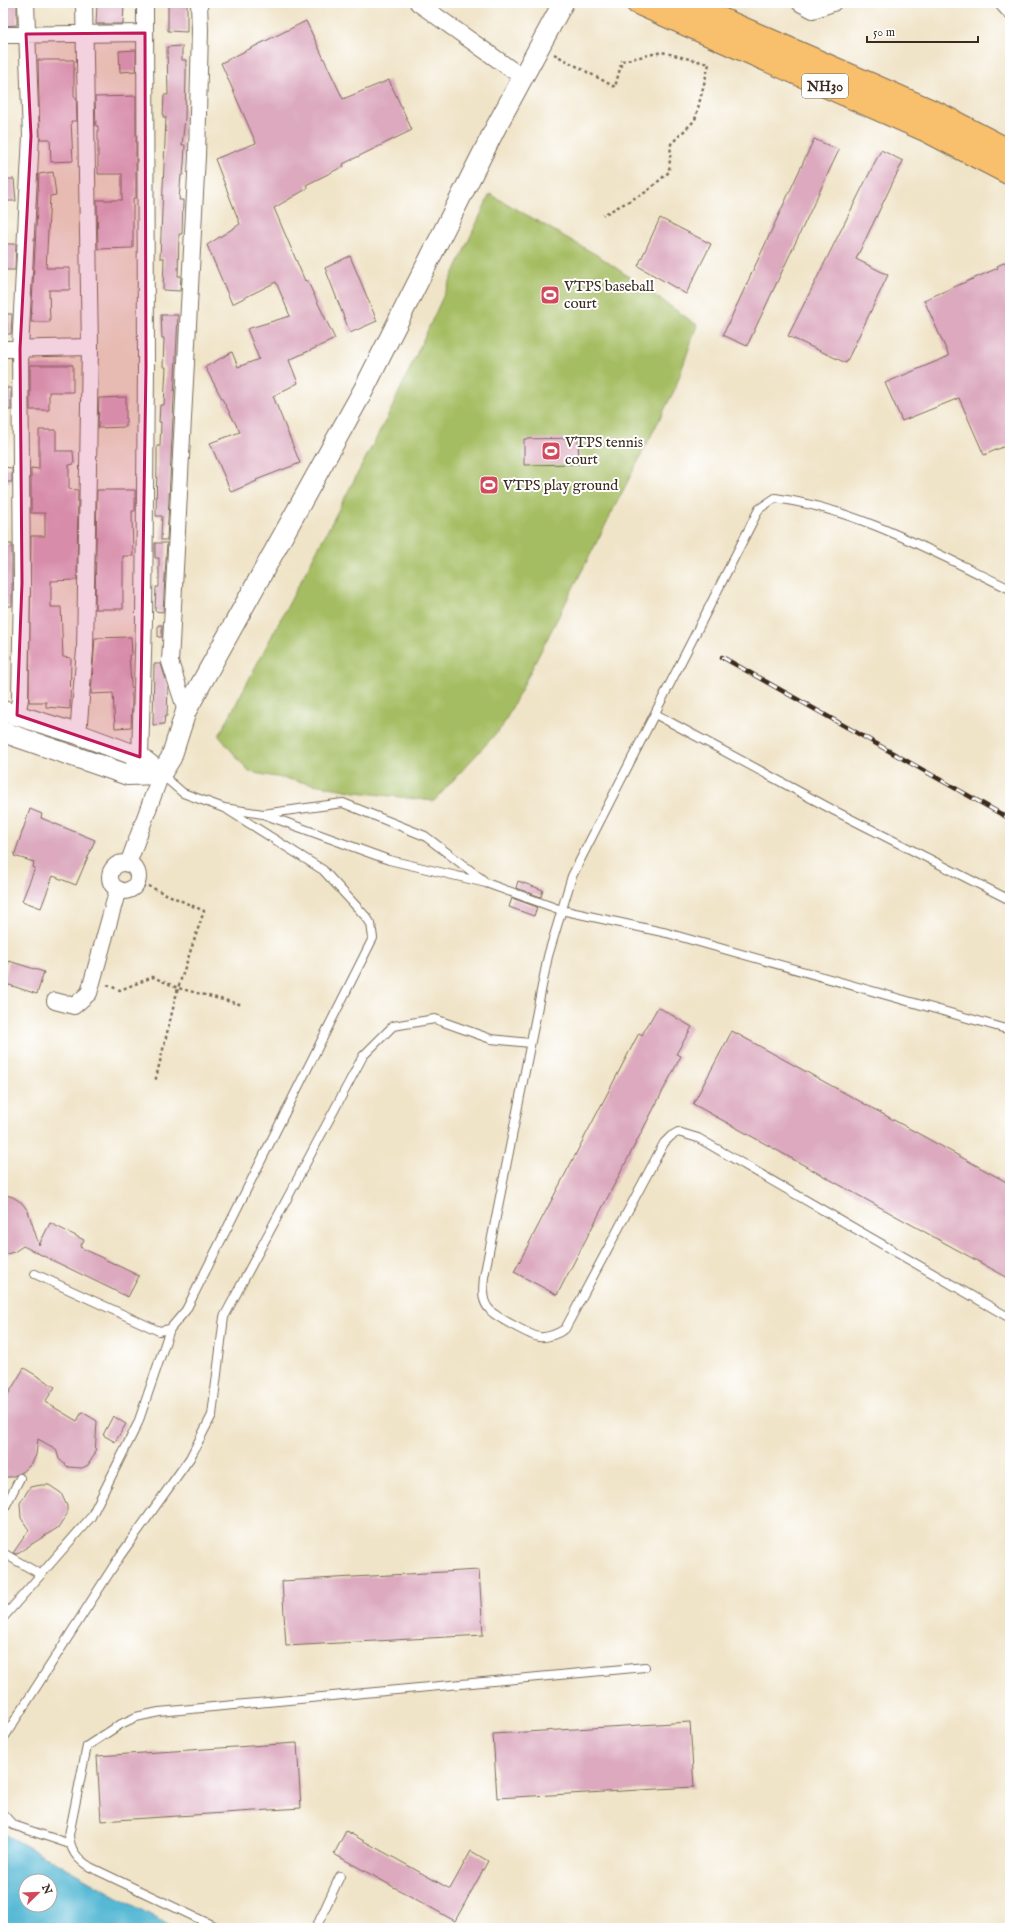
<svg xmlns="http://www.w3.org/2000/svg" width="1013" height="1931" viewBox="0 0 1013 1931" font-family="'IM FELL English',serif">
  <style>
    .green { fill: #a5bd62; stroke: #707440 }
    .water { fill: #55b8d4; stroke: #487179; fill-rule: evenodd }
    .building { fill: #dca9be }
    .lines { fill: none; stroke-linecap: round; stroke-linejoin: round }
    .service-casing { stroke: #7a6b5a; stroke-width: 10 }
    .minor-casing { stroke: #7a6b5a; stroke-width: 18 }
    .tertiary-casing { stroke: #7a6b5a; stroke-width: 22 }
    .trunk-casing { stroke: #7a6b5a; stroke-width: 24 }
    .path { stroke: #7a6b5a; stroke-width: 2.5; stroke-dasharray: 3 3; stroke-linecap: butt }
    .service { stroke: #fff; stroke-width: 8 }
    .minor { stroke: #fff; stroke-width: 16 }
    .tertiary { stroke: #fff; stroke-width: 20 }
    .trunk { stroke: #f8bf6c; stroke-width: 22 }
    .rail-casing { stroke: #3b2a1e; stroke-width: 4.5 }
    .rail { stroke: #fff; stroke-width: 3; stroke-dasharray: 9; stroke-linecap: butt }
    .marked { fill: #c2185b; fill-opacity: 0.2; stroke: #c2185b; stroke-width: 3; stroke-linejoin: round }
    .labels { text-anchor: middle; stroke-width: 4; stroke-linejoin: round; paint-order: stroke }
    .shield { fill: #fff; stroke: #766a62; stroke-width: 1 }
    .shield-label { font-size: 14px; font-weight: bold; fill: #3b2a1e }
    .poi-label { font-size: 15px; fill: #3b2a1e; stroke: #fff; text-anchor: start }
  </style>
  <rect width="100%" height="100%" fill="#fff"/>
  <filter id="ink" filterUnits="userSpaceOnUse"><feTurbulence type="fractalNoise" baseFrequency=".025" numOctaves="2"/><feDisplacementMap in="SourceGraphic" scale="8" xChannelSelector="R" yChannelSelector="G"/><feConvolveMatrix kernelMatrix="1 2 1 2 8 2 1 2 1" color-interpolation-filters="sRGB"/></filter>
  <filter id="wash" filterUnits="userSpaceOnUse"><feTurbulence type="fractalNoise" baseFrequency=".012" numOctaves="4" result="noise"/><feDisplacementMap in="SourceGraphic" scale="16" xChannelSelector="R" yChannelSelector="G"/><feGaussianBlur stdDeviation="0.9" result="paint"/><feColorMatrix in="noise" values="0 0 0 0 0 0 0 0 0 0 0 0 0 0 0 0 0 1.4 0 .05"/><feComposite in="paint" operator="in"/></filter>
  <g filter="url(#wash)">
    <rect width="100%" height="100%" fill="#f0e4c8"/>
    <path class="green" d="M490,194l112,64 95,67 -22,64 -173,338 -68,74 -78,-9 -107,-20 -30,-36 171,-324z"/>
    <path class="water" d="M3,1833l171,95h-171zM26,1881h24v24h-24z"/>
    <g id="blocks">
      <path class="building" d="M3,3h14v22l-14,1z
        M97,4l27,1 -1,19h-27z
        M168,4l19,1v27l-19,-1z
        M306,21l37,78 46,-19 23,50 -69,34 1,2 -38,19 2,3 -34,20 31,73 2,-1 28,59 -46,21 9,23 -25,13 27,67 -44,17 1,1 -26,11 -21,-49 30,-11 -35,-65 27,-15 6,15 21,-8 -12,-30 43,-13 -14,-34 -44,22 -25,-59 33,-21 -25,-65 41,-16 -35,-80z
        M182,46v14h4v14l-1,44 -3,27h3l-1,18 -1,12h-2l-2,25h4l-1,34h-3l-1,42h3l-1,15 -17,-1 1,-32h-4l6,-141h-3l1,-22h4l-1,-48z
        M136,50v21l-16,1 -1,-21z
        M38,60h36v37h2l1,24h-6l2,40 -22,1 -1,-23h-10z
        M136,96v102h-3v50l-35,1 -1,-49h25v-26h-24v-48h-2l-1,-29z
        M814,139l25,11 -92,196 -24,-11z
        M881,150l22,11 -47,98 32,16 -42,88 -58,-27z
        M53,172l3,23 -6,1 -4,72h24v22h-21l1,32h-19l8,-148z
        M3,179h11l2,22h-13z
        M660,218l51,26 -25,50 -48,-28z
        M3,244h13l-1,26h-12z
        M350,256l27,65 -27,12 -25,-65z
        M1010,260v184l-26,11 -25,-57 -57,23 -17,-38 64,-27 -25,-56 74,-32 -1,-2z
        M3,314h9l-1,20h-8z
        M161,315h17l-11,225h-6l1,-24h-6l1,-55v-15h3l1,-24h-2l1,-17h4l2,-38h-3l1,-29h-2z
        M30,365h43v27h-24v18h-19z
        M3,388h8v22h-8z
        M126,397v30l-28,1 1,-30z
        M39,430h17v21h17l1,13 -5,1v24l9,1 -1,90 -26,1v26h10l2,50 8,1 -1,51 -24,-2v-5h-17l2,-166h14v-23h-14v-45l8,1z
        M578,438l1,26 -55,1v-26z
        M3,467l9,1v14h-9z
        M97,490h38v21h-3l1,45h-10v53h-28z
        M155,543h12l-4,69 -8,-1 1,-24h3v-29h-4z
        M3,544h9v62h-9z
        M158,625h4v12h-4z
        M131,637l1,18h-3l3,44 -1,28 -16,1 -2,-35 -22,1 4,-56z
        M154,664h7l7,22 -1,30h-2l-1,8 -11,1z
        M30,809l12,5 -1,4 54,22 -19,45 -23,-9 -12,32 -19,-7 13,-33 -2,-1 1,-5 -20,-6z
        M518,881l25,9 -2,7 -25,-9z
        M512,898l25,9 -3,9 -25,-9z
        M9,961l35,11 -7,22 -34,-11z
        M658,1007l34,20 -16,27 5,2 -124,239 -43,-23 125,-239 3,2z
        M732,1031l278,153v95l-317,-175z
        M3,1194l10,3 9,6 6,8 11,34 11,-22 34,17 -4,7 59,29 -11,21 -105,-51 -9,6 -11,3z
        M24,1368l31,19 -10,15 32,19 5,-9 15,9 -2,33 -7,11 -6,3 -14,-1 -9,-8 -3,-10 -18,-10 -2,16 -4,8 -9,9 -12,5h-8v-74z
        M113,1416l13,8 -11,18 -12,-7z
        M41,1485h8l12,8 6,13v8l-8,13 -43,27 -3,-1 16,-23 -8,-12 -1,-15 10,-16z
        M479,1570l4,65 -197,11 -4,-65z
        M690,1722l4,65 -197,11 -4,-64z
        M297,1743l4,65 -200,13 -4,-65z
        M346,1831l104,58 21,-38 17,10 -33,60 -121,-67z"/>
    </g>
  </g>
  <g filter="url(#ink)">
    <use href="#blocks" fill-opacity="0" stroke="#7a6b5a" stroke-width="1"/>
    <g class="lines">
      <g class="service-casing">
        <path id="service" d="M1010,589c-75,-36 -152,-80 -235,-91l-16,11 -187,367 -24,80 -64,321c-1,12 -3,24 6,33 4,6 42,26 49,27 10,1 18,-3 26,-8l99,-186 7,-7 7,-4 20,6 312,180
          M655,714l180,97 175,89
          M161,774l22,19 41,15 39,6 126,46 97,23 75,27 106,23 343,97
          M263,814l80,-11 82,33 58,44
          M35,1274l124,57 11,-2 16,-19 187,-372 -2,-14 -4,-6 -44,-48 -95,-60
          M3,1511l17,-33
          M3,1553l37,21
          M3,1618l88,-101 47,-94 32,-94
          M3,1739l117,-183 70,-98 22,-43 12,-98 139,-261 30,-30 42,-7 56,20 39,4
          M3,1814l10,11 57,19
          M218,1928l-128,-61c-13,-8 -20,-17 -21,-32l18,-89 34,-22 15,-7 23,-5 486,-45
          M316,1928l24,-52"/>
      </g>
      <g class="minor-casing">
        <path id="minor" d="M84,3l6,344
          M418,3l104,74
          M800,3l13,7 20,-7
          M1003,3l7,8
          M3,35l142,-2
          M3,349l87,-2 -5,303 -7,84
          M186,711l-16,-49 27,-506 3,-126 -1,-27
          M17,715l3,-16 2,-116 -2,-234 11,-213 -5,-133
          M134,766l6,-9 4,-138 2,-252 -1,-364
          M110 877a14 14 0 1 1 28 0a14 14 0 1 1-28 0Z
          M128,864l33,-90
          M55,1001l19,5 15,-13 29,-104"/>
      </g>
      <g class="tertiary-casing">
        <path id="tertiary" d="M3,711l75,23 62,23 21,17
          M3,732l125,43 33,-1
          M161,774l10,-16 15,-47 178,-322 132,-262 67,-124"/>
      </g>
      <g class="trunk-casing">
        <path id="trunk" d="M637,3l290,128 83,43
          M685,3l254,111 71,37"/>
      </g>
      <path class="path" d="M554,54l61,33 7,-26 40,-9 47,12 -14,56 -24,24 -2,28 -23,20 -43,23
        M137,881l67,30 -26,77 65,17
        M107,985l13,5 33,-13 25,11 -23,94"/>
      <use href="#service" class="service"/>
      <use href="#minor" class="minor"/>
      <use href="#tertiary" class="tertiary"/>
      <use href="#trunk" class="trunk"/>
      <g class="rail-casing">
        <path id="rail" d="M722,657l288,162"/>
      </g>
      <use href="#rail" class="rail"/>
    </g>
  </g>
  <path class="marked" d="M145,33l1,334 -6,390 -123,-42 5,-132 -2,-234 11,-213 -5,-102z"/>
  <defs>
    <g id="stadium-square" transform="scale(1)"><rect x="-9" y="-9" width="18" height="18" rx="4" fill="#d1495b" stroke="#fff"/><path d="M0-5a6.5 5 0 1 0 0 10a6.5 5 0 1 0 0-10ZM-3.5-1.8h7v3.6h-7Z" fill="#fff"/></g>
  </defs>
  <g fill-rule="evenodd">
    <use href="#stadium-square" x="550" y="295"/>
    <use href="#stadium-square" x="551" y="451"/>
    <use href="#stadium-square" x="489" y="485"/>
  </g>
  <g class="labels">
    <rect class="shield" x="802" y="74" width="46" height="24" rx="3"/>
    <g class="shield-label">
      <text x="825" y="91">NH30</text>
    </g>
    <g class="poi-label">
      <text x="564" y="291">VTPS baseball<tspan x="564" dy="17">court</tspan></text>
      <text x="565" y="447">VTPS tennis<tspan x="565" dy="17">court</tspan></text>
      <text x="503" y="490">VTPS play ground</text>
    </g>
  </g>
  <rect width="1013" height="1931" fill="none" stroke="#fff" stroke-width="16"/>
  <g transform="translate(38 1893) rotate(67)"><circle r="19" fill="#ffffff" stroke="#b1aaa5"/>
  <path d="M0-3L7 15L0 10L-7 15Z" fill="#d1495b"/>
  <text y="-6" font-size="11" font-weight="bold" text-anchor="middle" fill="#3b2a1e">N</text>
  </g>
  <path d="M867 36v6h111v-6" fill="none" stroke="#3b2a1e" stroke-width="2"/>
  <text x="873" y="36" font-size="12" fill="#3b2a1e" stroke="#ffffff" stroke-width="3" paint-order="stroke">50 m</text>
</svg>
